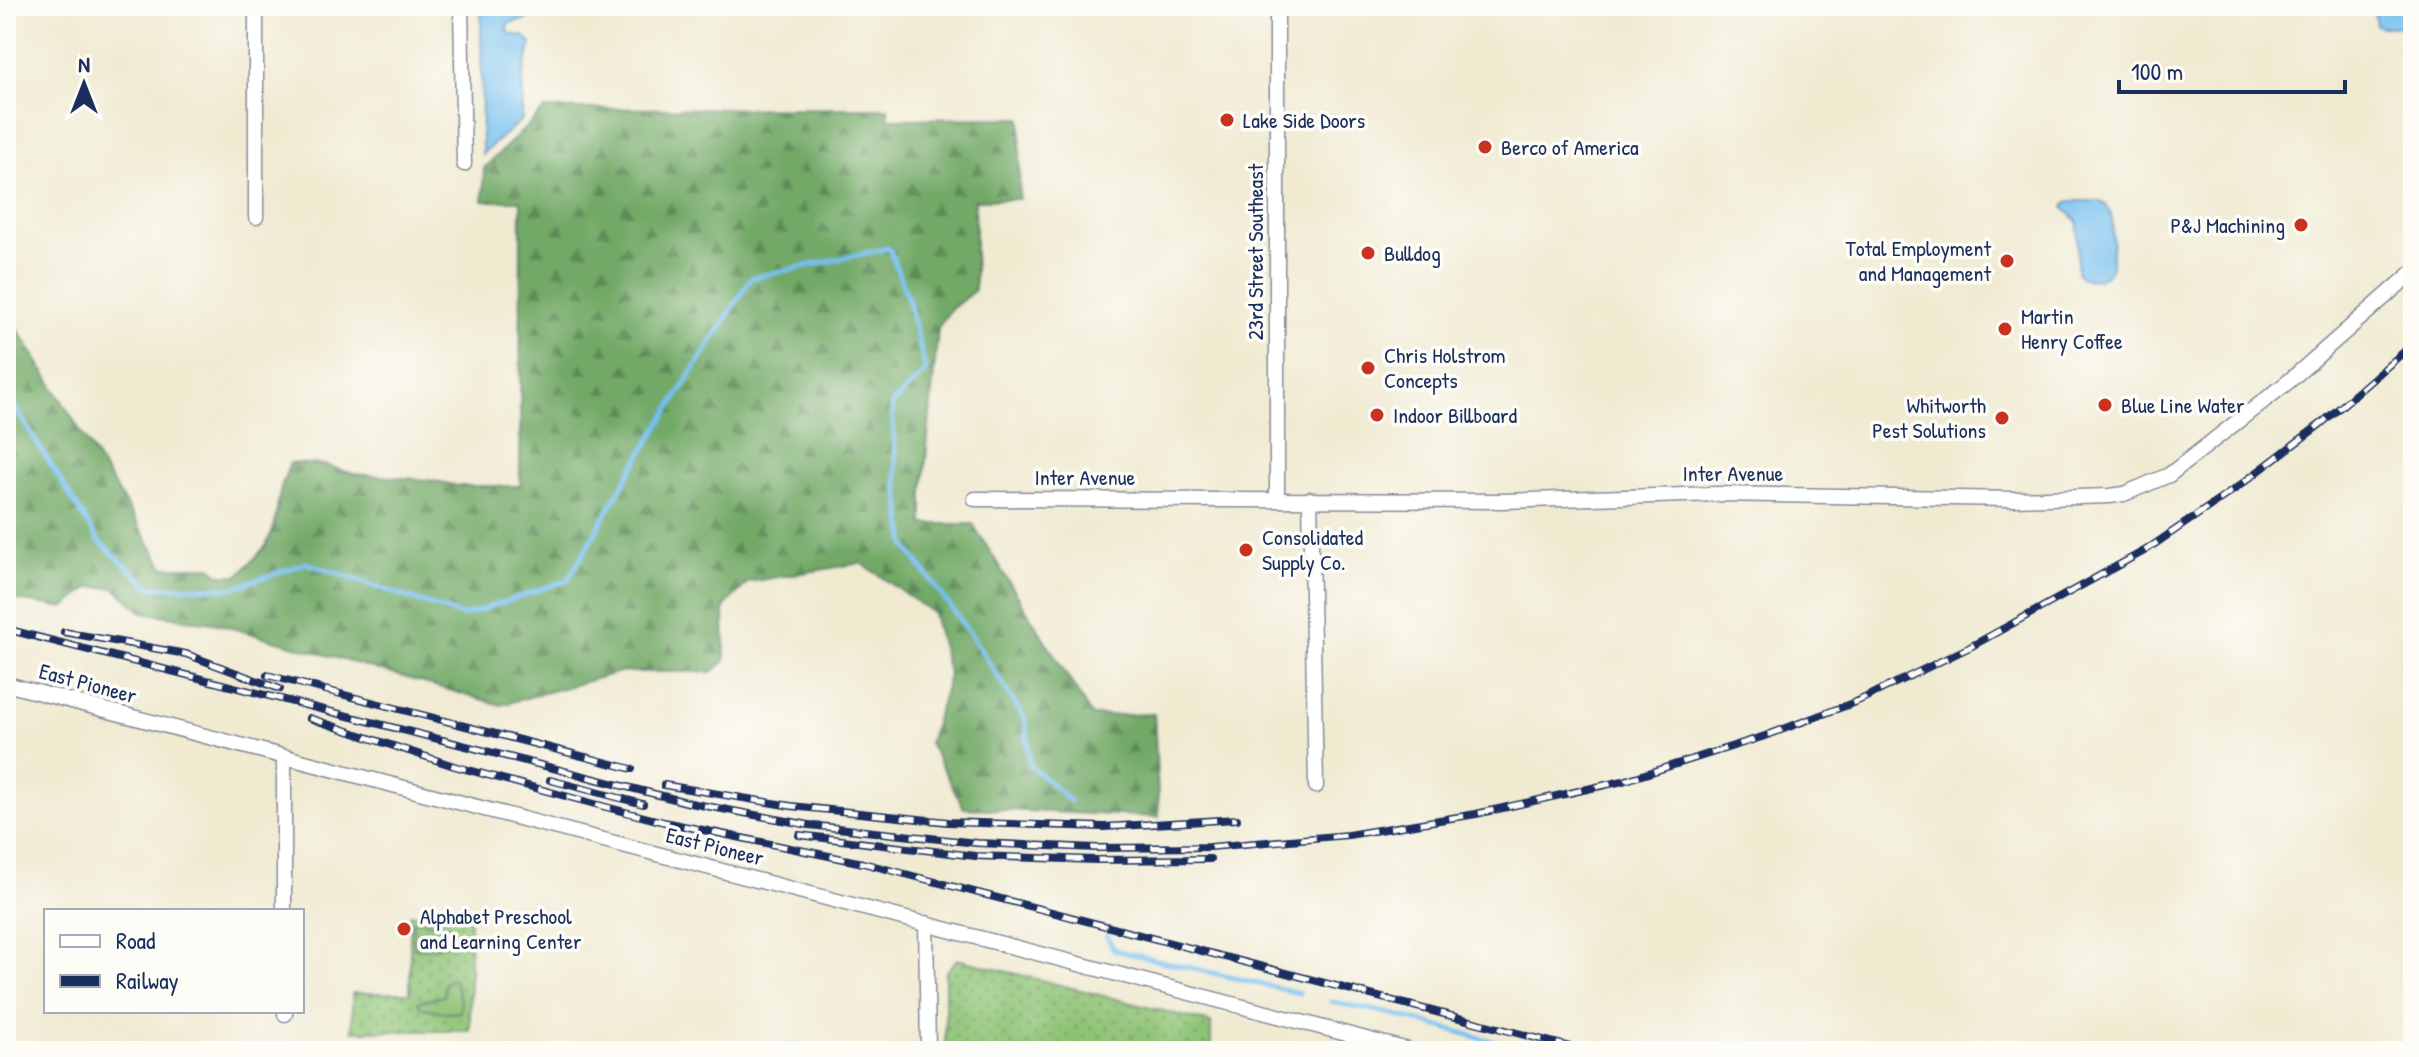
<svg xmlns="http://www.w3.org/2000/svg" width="2419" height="1057" viewBox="0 0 2419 1057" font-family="'Patrick Hand',sans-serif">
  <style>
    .grass { fill: url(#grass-dots); stroke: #54796a; stroke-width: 2 }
    .forest { fill: url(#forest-firs); stroke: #466c62; stroke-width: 2 }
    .park { fill: url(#park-crowns); stroke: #54796a; stroke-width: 2 }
    .water { fill: #77c0f0; stroke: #4978a7; stroke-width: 2 }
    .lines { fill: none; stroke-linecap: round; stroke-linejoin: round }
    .stream { stroke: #77c0f0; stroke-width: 5 }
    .minor-casing { stroke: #868c98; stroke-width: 17 }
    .minor { stroke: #fff; stroke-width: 14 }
    .rail-casing { stroke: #1b2f5e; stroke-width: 8 }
    .rail { stroke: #fdfcf7; stroke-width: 5; stroke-dasharray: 15; stroke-linecap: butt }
    .poi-dot { fill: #c8321e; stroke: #fdfcf7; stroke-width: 3 }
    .labels { text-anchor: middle; stroke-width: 7; stroke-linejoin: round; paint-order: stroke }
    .poi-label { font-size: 22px; fill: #1b2f5e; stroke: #fdfcf7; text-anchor: start }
    .street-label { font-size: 22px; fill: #1b2f5e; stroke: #fdfcf7 }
  </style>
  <defs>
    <pattern id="grass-dots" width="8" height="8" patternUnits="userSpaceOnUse" patternTransform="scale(2)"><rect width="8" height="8" fill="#8ec375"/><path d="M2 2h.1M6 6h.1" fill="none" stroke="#739f63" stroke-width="1.8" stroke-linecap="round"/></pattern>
    <pattern id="forest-firs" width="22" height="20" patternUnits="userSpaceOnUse" patternTransform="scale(2)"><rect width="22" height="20" fill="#72a966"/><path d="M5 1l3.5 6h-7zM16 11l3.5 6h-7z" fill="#5d8a57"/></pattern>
    <pattern id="park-crowns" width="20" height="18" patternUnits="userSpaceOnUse" patternTransform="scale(2)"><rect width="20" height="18" fill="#8ec375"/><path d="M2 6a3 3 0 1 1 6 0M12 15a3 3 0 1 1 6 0" fill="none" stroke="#739f63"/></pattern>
  </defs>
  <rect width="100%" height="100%" fill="#fdfcf7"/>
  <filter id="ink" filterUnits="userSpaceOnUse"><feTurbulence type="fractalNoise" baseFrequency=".0125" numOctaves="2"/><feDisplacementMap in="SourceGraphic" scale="16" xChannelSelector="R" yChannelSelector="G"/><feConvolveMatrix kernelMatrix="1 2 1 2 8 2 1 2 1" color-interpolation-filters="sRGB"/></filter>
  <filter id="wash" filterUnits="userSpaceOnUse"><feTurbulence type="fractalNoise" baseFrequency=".006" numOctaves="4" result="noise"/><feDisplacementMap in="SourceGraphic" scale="32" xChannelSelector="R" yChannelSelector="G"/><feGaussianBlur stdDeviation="1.8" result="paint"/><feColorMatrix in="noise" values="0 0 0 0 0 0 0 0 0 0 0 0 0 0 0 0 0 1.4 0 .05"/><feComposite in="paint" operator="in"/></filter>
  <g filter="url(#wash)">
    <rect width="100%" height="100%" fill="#f0ead1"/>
    <path class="grass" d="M410,914h60v117h-118v-38h58z
      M957,959l254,64v28h-266v-78z
      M646,1045h175v6h-175z"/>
    <path class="forest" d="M888,108l1,11 132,-1 -2,81 -44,1v90l-25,20 -12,18 -15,164v32h50l119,192 62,-2 5,103 -195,-9 -35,-65 20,-67 -16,-63 -72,-50 -113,19 -24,25 1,54 -13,11h-92l-119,33 -283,-81 -76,-12 -28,-24 -24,-1 -26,21 -58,-10v-288l158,257h46l11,8h18l27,-29 8,-21 7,-38 9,-24 34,2 30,9 76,6 29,6h61l1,-285h-38l1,-33 61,-59z"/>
    <path class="park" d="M413,921l34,2 4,5 3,15 -25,6 -15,-1z
      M454,979l7,24 -1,9 -12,1 -28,-6 -2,-5 26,-6 1,-14z"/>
    <path class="water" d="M481,6h50l-1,9 -3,4 -18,4 -2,4 3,7 14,2 7,7 -8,34 -1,42 -40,35z
      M2373,6h40v20l-31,1 -6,-2z
      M2070,201h31c19,12 9,45 11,65 -5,15 -26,18 -35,7l1,-51 -14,-14 1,-4z"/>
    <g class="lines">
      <path class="stream" d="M6,393l92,147 51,47 84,1 73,-25 157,53 105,-36 64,-111 119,-191 138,-30 19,51 18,72 -34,33 5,76 9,66 65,89 54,84 5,46 40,36
        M1107,936l7,14 185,43
        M1332,1002l56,11 141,38"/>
    </g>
  </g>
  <g filter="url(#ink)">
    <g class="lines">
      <g class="minor-casing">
        <path id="minor" d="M256,6v211
          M461,6l3,158
          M1277,6v493
          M975,499l528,2 214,-7 297,5 95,-3 15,-2 45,-19 119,-93 125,-110
          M1310,499l6,287
          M6,684l1406,367
          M284,757v154
          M926,923l2,128
          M285,1011v3"/>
      </g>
      <use href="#minor" class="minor"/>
      <g class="rail-casing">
        <path id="rail" d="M6,629l684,174 119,22 168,18 120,5 113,-1 138,-12 128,-21 147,-33 142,-45 93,-35 112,-54 176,-97 89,-61 87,-66 91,-79
          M64,632l122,22 94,35
          M267,675l365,94
          M309,718l145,48 152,41 58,15 199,41 723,188
          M550,780l93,24
          M664,785l127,21 157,16 156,5 133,-8
          M799,835l176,21 121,4 114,-1"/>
      </g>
      <use href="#rail" class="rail"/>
    </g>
  </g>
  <g class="poi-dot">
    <circle cx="1227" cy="120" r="8"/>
    <circle cx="1485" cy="147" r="8"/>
    <circle cx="2301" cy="225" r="8"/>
    <circle cx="1368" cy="253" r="8"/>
    <circle cx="2007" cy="261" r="8"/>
    <circle cx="2005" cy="329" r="8"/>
    <circle cx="1368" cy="368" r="8"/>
    <circle cx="2105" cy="405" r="8"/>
    <circle cx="1377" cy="415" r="8"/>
    <circle cx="2002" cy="418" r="8"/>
    <circle cx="1246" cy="550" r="8"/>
    <circle cx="404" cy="929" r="8"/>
  </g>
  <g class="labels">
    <g class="poi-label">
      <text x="1243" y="128">Lake Side Doors</text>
      <text x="1501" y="155">Berco of America</text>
      <text x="2285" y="233" text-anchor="end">P&amp;J Machining</text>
      <text x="1991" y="256" text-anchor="end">Total Employment<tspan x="1991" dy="25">and Management</tspan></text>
      <text x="1384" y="261">Bulldog</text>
      <text x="2021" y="324">Martin<tspan x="2021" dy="25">Henry Coffee</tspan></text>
      <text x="1384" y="363">Chris Holstrom<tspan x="1384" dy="25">Concepts</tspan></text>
      <text x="1986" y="413" text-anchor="end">Whitworth<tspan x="1986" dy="25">Pest Solutions</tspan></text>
      <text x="2121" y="413">Blue Line Water</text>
      <text x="1393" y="423">Indoor Billboard</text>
      <text x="1262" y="545">Consolidated<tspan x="1262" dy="25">Supply Co.</tspan></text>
      <text x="420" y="924">Alphabet Preschool<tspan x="420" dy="25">and Learning Center</tspan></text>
    </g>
    <g class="street-label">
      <text transform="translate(1255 252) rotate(-90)" y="8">23rd Street Southeast</text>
      <text x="1733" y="481">Inter Avenue</text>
      <text x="1085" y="485">Inter Avenue</text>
      <text transform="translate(88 683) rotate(15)" y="8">East Pioneer</text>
      <text transform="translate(715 846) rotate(14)" y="8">East Pioneer</text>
    </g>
  </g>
  <rect width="2419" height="1057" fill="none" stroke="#fdfcf7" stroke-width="32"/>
  <rect x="44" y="909" width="260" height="104" fill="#fdfcf7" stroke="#a3aaba" stroke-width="2"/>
  <rect x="60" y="935" width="40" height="12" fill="#ffffff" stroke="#a3aaba" stroke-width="2"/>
  <text x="116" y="949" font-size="24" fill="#1b2f5e">Road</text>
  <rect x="60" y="975" width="40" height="12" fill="#1b2f5e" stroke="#a3aaba" stroke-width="2"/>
  <text x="116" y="989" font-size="24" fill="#1b2f5e">Railway</text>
  <g transform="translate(84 84)" stroke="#fdfcf7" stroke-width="6" paint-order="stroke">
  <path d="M0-6L14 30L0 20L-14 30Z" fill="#1b2f5e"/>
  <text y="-12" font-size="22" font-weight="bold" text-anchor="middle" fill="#1b2f5e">N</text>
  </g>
  <path d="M2119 80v12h226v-12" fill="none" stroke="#1b2f5e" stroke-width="4"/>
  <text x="2131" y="80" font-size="24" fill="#1b2f5e" stroke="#fdfcf7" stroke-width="6" paint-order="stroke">100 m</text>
</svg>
